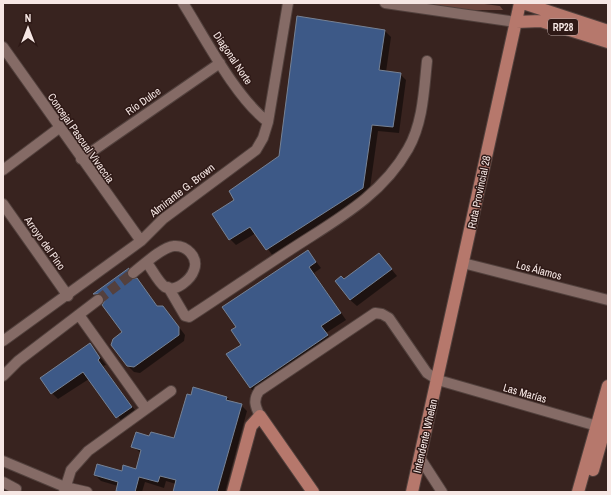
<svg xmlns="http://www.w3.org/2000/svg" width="611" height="495" viewBox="0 0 611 495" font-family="'Archivo Narrow',sans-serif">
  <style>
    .green { fill: #6e463e }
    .shadow { fill: #0007 }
    .building { fill: #3d5987; stroke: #768295 }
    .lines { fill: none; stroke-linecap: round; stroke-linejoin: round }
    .minor-tunnel { stroke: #54403d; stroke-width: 10; stroke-dasharray: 10 5; stroke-linecap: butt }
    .minor-casing { stroke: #52413d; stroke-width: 12 }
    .major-casing { stroke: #52413d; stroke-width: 14 }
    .minor { stroke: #856b66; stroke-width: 10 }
    .major { stroke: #b6786c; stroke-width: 12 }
    .labels { text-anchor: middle; stroke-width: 3; stroke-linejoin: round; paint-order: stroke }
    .shield { fill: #2e1916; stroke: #baa9a6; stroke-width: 1 }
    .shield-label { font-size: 10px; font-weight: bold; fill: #f6e7e4 }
    .street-label { font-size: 11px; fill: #f6e7e4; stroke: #2e1916 }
  </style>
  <rect width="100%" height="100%" fill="#38231f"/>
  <path class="green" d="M417,3h60l23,3 3,4h-35z"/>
  <path class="shadow" d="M385,31l6,6 -5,35 14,2 6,6 -7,53 -21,-2 -9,64 -96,61 -17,-23 -20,12 -6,-6 6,-39 44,-44z
    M308,251l13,17 -7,5 32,47 -20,13 7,9 -76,52 -7,-6 -13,-61z
    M379,254l18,22 -40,30 -7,-6z
    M129,269l5,5 -1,6 3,-1 22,28h5l6,7 16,21 -1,6 -44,32 -6,-1 -6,-6 -5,-34 -18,-32 -5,-1 -5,-5z
    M90,344l16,21 -3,1 34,47 -14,10 -34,-44 -31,20 -6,-6z
    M227,397l5,6 9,2 6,6 -22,81h-51l2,-8 -10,-3 -2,7 -19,-6 -3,10h-23l-2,-2 1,-4 -17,-5 -6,-6 41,-5 5,-17 -8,-6 17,-10 25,3z"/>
  <path class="building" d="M297,16l88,14 -6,40 22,3 -8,54 -21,-2 -9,63 -97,62 -16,-23 -21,13 -17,-26 22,-14 -5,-9 50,-35z
    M308,250l8,12 -7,5 32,46 -20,13 7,9 -78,53 -24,-34 15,-9 -10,-15 5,-3 -14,-20z
    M379,253l13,16 -42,31 -15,-19 6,-5 3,3z
    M129,268l-2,6 1,3 3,2 6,-1 20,28h6l16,21v8l-45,32 -7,-1 -16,-21 2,-6 9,-7 -20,-27 2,-3 -1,-6 -3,-2h-7z
    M90,343l10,15 -2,2 34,47 -16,11 -33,-46 -32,22 -11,-16z
    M193,387l34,10 -1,3 16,4 -25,88h-44l3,-12 -16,-4 -2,6 -19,-5 -4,15h-14l-5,-1 2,-9 -24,-7 3,-11 25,7 1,-6 13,4 5,-19 -10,-3 5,-15 13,4 2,-4 23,6 13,-44 4,1z"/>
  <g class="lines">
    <path class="minor-tunnel" d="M98,300l35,-27"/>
    <g class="minor-casing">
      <path id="minor" d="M183,3c22,35 53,95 85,119
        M385,3l131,19
        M3,47l138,194
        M81,159l139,-96
        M3,170l56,-42
        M3,204l65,92
        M463,263l145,37
        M133,273c9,-7 29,-26 41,-27 12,-1 25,11 20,24 -3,9 -18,23 -29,17 -7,-5 -13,-18 -18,-24
        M168,287l17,29 4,1c34,-22 67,-45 101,-67 44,-29 91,-53 118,-101 15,-26 16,-59 19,-88
        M79,315l67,94
        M3,341l138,-100 22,-22 93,-69 7,-12 5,-16 20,-119
        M3,376l15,-15 80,-61
        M260,416c-5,-10 -7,-16 -1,-25l116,-78 7,1 7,4 38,55 11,7 166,48
        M420,458l22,34
        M3,461l62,26 22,5
        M3,482l13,7 -1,3
        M64,492l7,-22 17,-19 83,-60"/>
    </g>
    <g class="major-casing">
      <path id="major" d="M523,3l85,28
        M516,22l25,-1 67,21
        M593,470l15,-53
        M233,492l18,-66 9,-10 53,76
        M412,492l108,-489
        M578,492l30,-106"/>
    </g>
    <use href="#minor" class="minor"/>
    <use href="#major" class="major"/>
  </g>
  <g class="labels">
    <rect class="shield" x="548" y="19" width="30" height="16" rx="3"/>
    <g class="shield-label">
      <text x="563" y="31">RP28</text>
    </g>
    <g class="street-label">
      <text transform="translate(233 58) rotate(56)" y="4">Diagonal Norte</text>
      <text transform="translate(143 101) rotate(-35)" y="4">Río Dulce</text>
      <text transform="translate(81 138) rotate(55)" y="4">Concejal Pascual Vivaccia</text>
      <text transform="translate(182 190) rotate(-38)" y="4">Almirante G. Brown</text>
      <text transform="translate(479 192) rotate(-78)" y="4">Ruta Provincial 28</text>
      <text transform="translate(45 243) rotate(55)" y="4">Arroyo del Pino</text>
      <text transform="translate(539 270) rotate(15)" y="4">Los Álamos</text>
      <text transform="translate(525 393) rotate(16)" y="4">Las Marías</text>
      <text transform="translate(425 436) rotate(-77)" y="4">Intendente Whelan</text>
    </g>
  </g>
  <rect width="611" height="495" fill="none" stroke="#f6e7e4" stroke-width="8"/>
  <g transform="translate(28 28)" stroke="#2e1916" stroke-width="3" paint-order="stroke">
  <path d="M0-3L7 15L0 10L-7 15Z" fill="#f6e7e4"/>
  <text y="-6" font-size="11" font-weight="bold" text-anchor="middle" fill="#f6e7e4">N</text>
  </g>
</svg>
